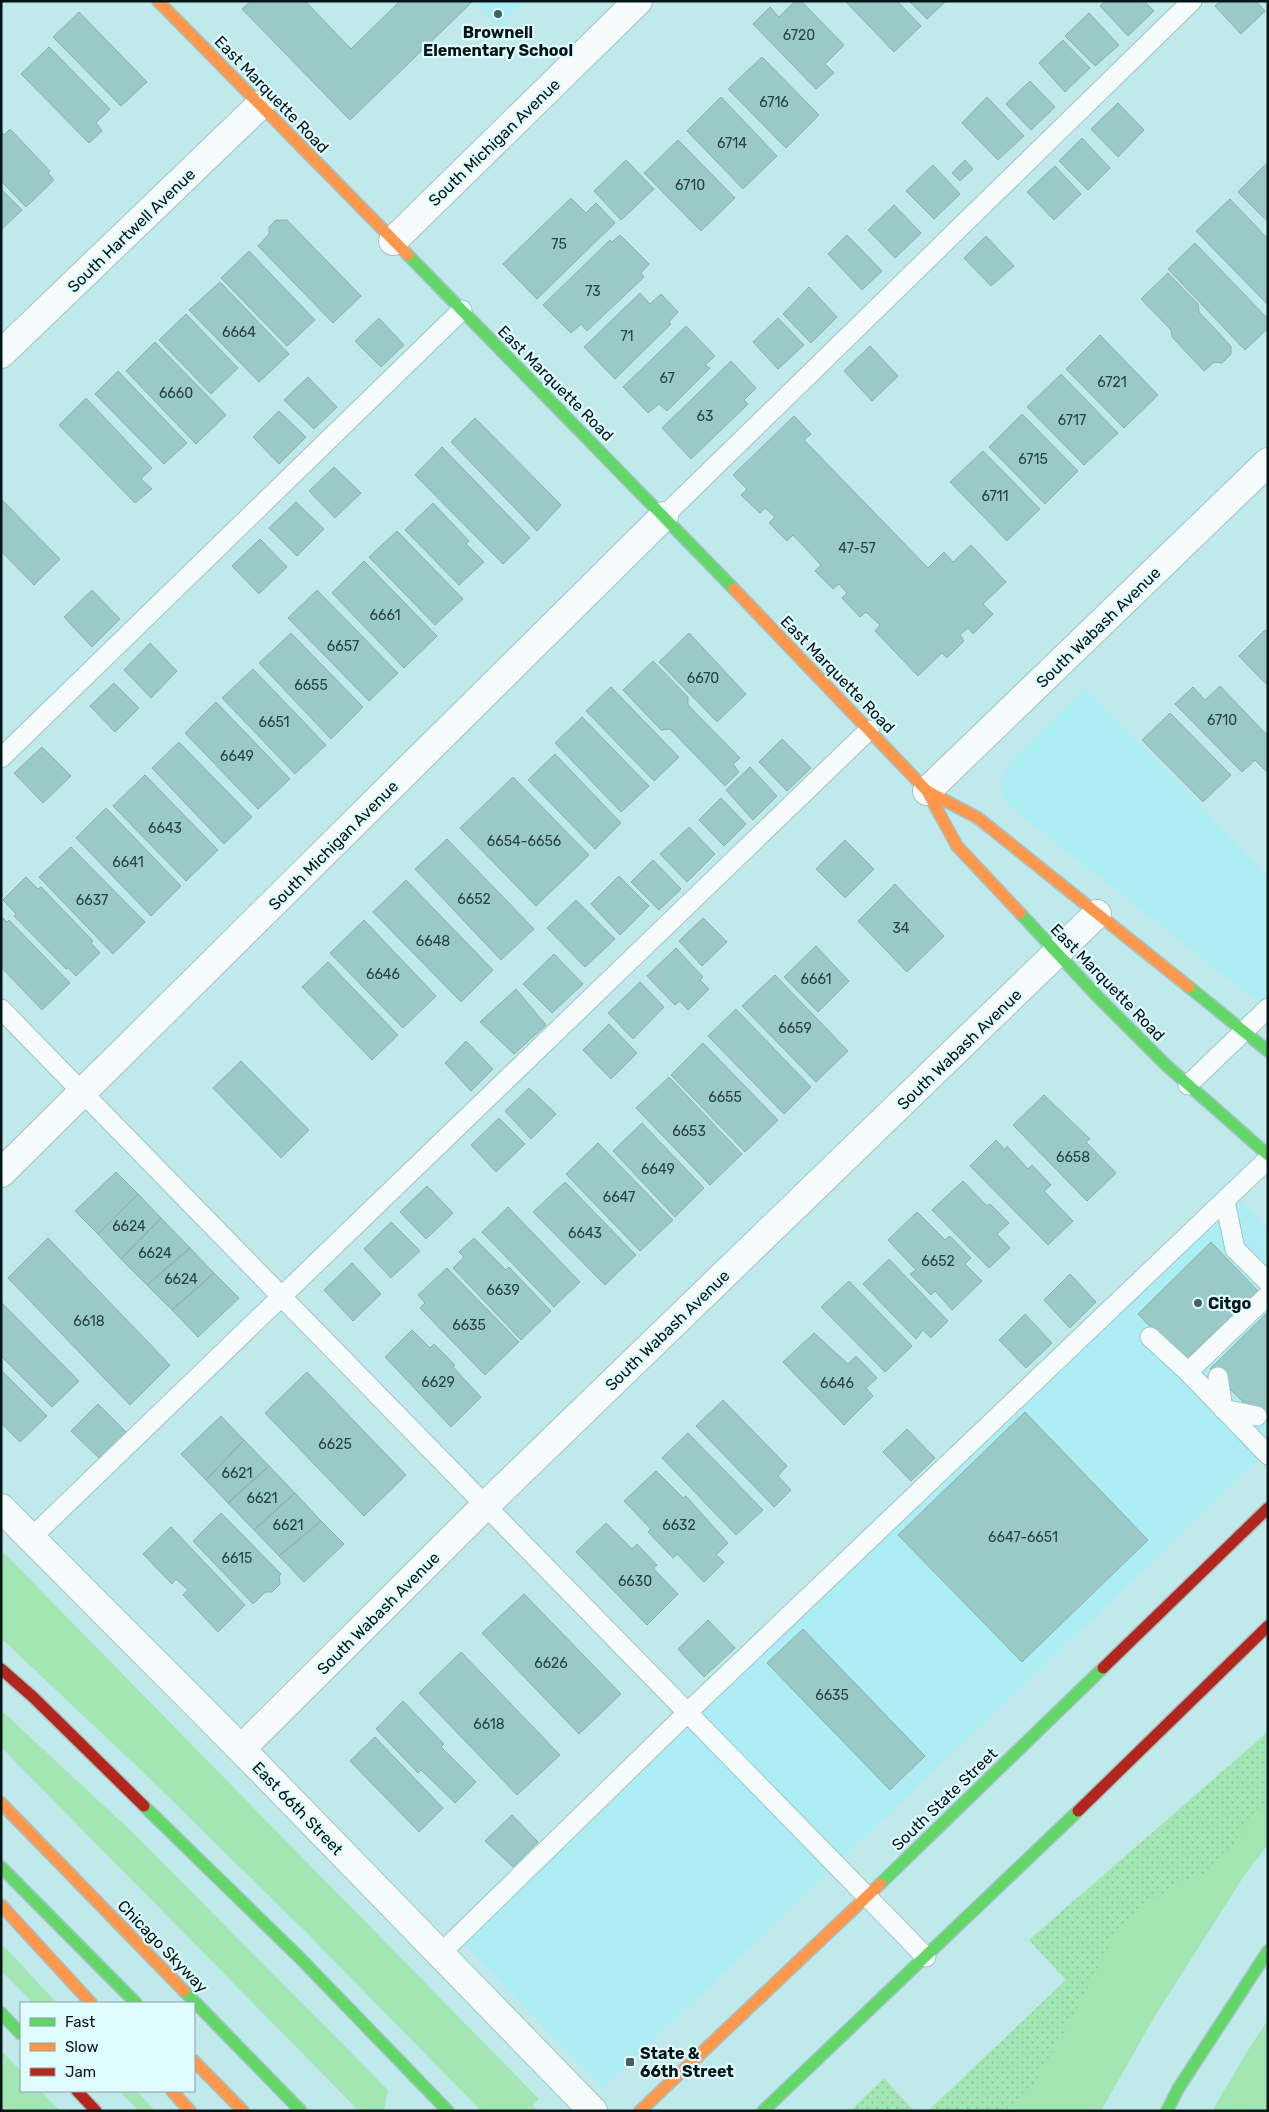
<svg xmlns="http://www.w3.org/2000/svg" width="1269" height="2112" viewBox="0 0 1269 2112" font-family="Rubik,sans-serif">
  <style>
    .built { fill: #aceef4 }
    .grass { fill: #a2e6b4 }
    .park { fill: url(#park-dots) }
    .building { fill: #9acac8; stroke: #8daead }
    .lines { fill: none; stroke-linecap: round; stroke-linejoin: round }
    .lane-casing { stroke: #a2c3c6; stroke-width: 21 }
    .street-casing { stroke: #a2c3c6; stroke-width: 30 }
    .fast-casing { stroke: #a2c3c6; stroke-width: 14 }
    .slow-casing { stroke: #a2c3c6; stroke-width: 14 }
    .jam-casing { stroke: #a2c3c6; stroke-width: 14 }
    .lane { stroke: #f6fcfc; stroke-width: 19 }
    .street { stroke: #f6fcfc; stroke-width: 28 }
    .fast { stroke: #63d668; stroke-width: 11 }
    .slow { stroke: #ff974d; stroke-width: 11 }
    .jam { stroke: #b3261e; stroke-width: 11 }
    .poi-dot { fill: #445f62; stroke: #e0fcff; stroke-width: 2 }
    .labels { text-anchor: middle; stroke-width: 4.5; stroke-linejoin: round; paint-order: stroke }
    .number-label { font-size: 14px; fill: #274243 }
    .poi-label { font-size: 16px; font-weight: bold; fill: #011517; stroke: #e0fcff; text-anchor: start }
    .street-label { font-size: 16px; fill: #011517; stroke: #e0fcff }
  </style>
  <defs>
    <pattern id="park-dots" width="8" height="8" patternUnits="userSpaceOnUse" patternTransform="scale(1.25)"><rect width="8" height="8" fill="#a2e6b4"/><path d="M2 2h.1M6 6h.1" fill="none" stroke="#8ac49a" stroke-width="1.8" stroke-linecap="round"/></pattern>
  </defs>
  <rect width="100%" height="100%" fill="#c0e9ec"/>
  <path class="built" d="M472,1h52l-27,26z
    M1086,688l182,189v133l-255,-201 -10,-14 -3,-13 10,-20z
    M1233,1193l35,36v221l-665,638 -145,-151z"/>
  <path class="grass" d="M1,1550l538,549 -6,6 5,6h-57l-172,-176 -161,-158 -147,-139z
    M1,1710l130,121 257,259 -4,21h-25l-358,-364z
    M1268,1732v112l-26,35 -87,137 -54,95h-173l138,-131 -37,-40z
    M1,1943l56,60h-24l-32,-32z
    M1268,2020v91h-56l36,-61z
    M1,2051l20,20v20h20l19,20h-59z
    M119,2091h18l18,20h-16z"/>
  <path class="park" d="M1268,1732v68l-56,70 -28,11 -28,17 -38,31 -45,88 -36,63 -32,31h-77l138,-131 -37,-40z
    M884,2078l30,33h-64z"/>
  <path class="building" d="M251,1h58l-2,2 44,46 49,-48h73l-123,119 -108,-111z
    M795,1h6l43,44 -19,19 9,9 -18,16 -63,-65 17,-17 9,10z
    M845,1h52l24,25 -27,26z
    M909,1h37l-19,18z
    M1105,1h39l10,10 -26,25 -28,-30z
    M1220,1h36l9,10 -24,23 -26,-28z
    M79,12l68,70 -26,24 -68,-69z
    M1089,13l30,32 -24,21 -30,-30z
    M1063,40l27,28 -25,24 -26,-29z
    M49,47l61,62 -14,14 6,8 -13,12 -68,-69z
    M762,57l57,58 -33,33 -58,-59z
    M1030,81l25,26 -24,23 -25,-26z
    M721,97l56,59 -34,33 -56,-58z
    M987,97l37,39 -26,24 -36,-37z
    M1118,103l26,27 -26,27 -27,-28z
    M10,129l40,42 -2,2 6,7 -28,27 -25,-26v-49l3,3z
    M1082,138l28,30 -22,22 -29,-29z
    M678,140l57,58 -34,33 -57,-58z
    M626,160l28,29 -33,31 -27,-29z
    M965,160l8,9 -13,12 -8,-8z
    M1268,162v60l-30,-30z
    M933,165l27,29 -26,25 -28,-28z
    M1055,166l26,28 -27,26 -27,-28z
    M1,189l21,21 -21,20z
    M571,198l15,15 10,-10 19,20 -78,76 -34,-35z
    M1230,199l38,40v66l-72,-74z
    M894,205l27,28 -26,25 -27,-28z
    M276,220h11l74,76 -28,27 -75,-77 11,-12v-7z
    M620,235l29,29 -8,9 3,4 -57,54 -6,-7 -10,9 -28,-28 67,-65 2,2z
    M847,235l35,36 -20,19 -34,-36z
    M986,236l28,30 -23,20 -27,-28z
    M1195,243l73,76v9l-23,22 -77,-81z
    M249,251l66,69 -28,26 -66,-68z
    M1168,273l30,31 1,8 32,34v8l-9,9 -8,-1 -10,9 -32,-34 -1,-7 -30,-31z
    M220,282l69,72 -30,28 -70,-72z
    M809,287l28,30 -26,26 -28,-29z
    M640,293l10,11 11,-10 17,18 -9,10 2,2 -56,55 -31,-32z
    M186,314l52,54 -27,26 -52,-54z
    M379,318l25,27 -23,22 -26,-26z
    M778,318l26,27 -26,24 -25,-27z
    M686,326l29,30 -10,9 5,3 -43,43 -8,-7 -11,9 -25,-26z
    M1100,335l58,60 -34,33 -58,-59z
    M155,342l71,73 -30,29 -70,-73z
    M870,346l28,30 -26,25 -28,-30z
    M731,361l25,27 -12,12 4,4 -57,55 -29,-31z
    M118,371l69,72 -23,21 -69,-70z
    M1061,374l57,59 -34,32 -57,-58z
    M308,377l29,30 -23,22 -30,-29z
    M86,398l66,70 -11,11 11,10 -17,14 -76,-78z
    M279,411l27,26 -27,27 -26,-27z
    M1022,414l56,57 -33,33 -56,-57z
    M794,416l17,18 -7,6 124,128 16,-16 9,10 18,-17 35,37 -23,22 10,10 -20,20 -5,-6 -8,7 4,6 -17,17 -5,-5 -24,23 -43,-45 5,-6 -14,-13 -6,5 -18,-19 5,-5 -8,-9 -6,5 -18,-18 6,-6 -28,-30 -6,6 -18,-18 6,-6 -10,-9 -5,5 -19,-18 6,-6 -14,-14z
    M475,418l86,87 -24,26 -86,-89z
    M442,447l88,91 -27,26 -88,-89z
    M983,451l57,58 -33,32 -57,-59z
    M334,467l27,26 -26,25 -26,-27z
    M1,499l59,60 -26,26 -33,-34z
    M296,502l28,27 -27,27 -28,-28z
    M433,503l36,38 -3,3 18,18 -25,23 -54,-55z
    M397,531l66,68 -28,26 -66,-68z
    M260,539l27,28 -28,27 -27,-28z
    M364,561l73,75 -33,32 -72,-75z
    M92,590l28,29 -28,28 -28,-30z
    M317,590l81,83 -29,28 -81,-83z
    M1265,630l3,3v53l-29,-30z
    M291,633l72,74 -32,32 -72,-76z
    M689,633l57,61 -29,28 -58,-60z
    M150,643l27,28 -26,27 -27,-28z
    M653,661l35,36v8l52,53 -7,6 6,8 -14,14 -55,-57 -9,1 -38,-40z
    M253,669l73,76 -31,29 -73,-76z
    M114,683l25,25 -24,24 -25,-26z
    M1220,686l48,50v37l-13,-13 -13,12 -67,-68 18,-17 12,13z
    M611,687l68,70 -25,24 -68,-70z
    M216,702l74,77 -32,30 -73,-76z
    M1170,713l61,62 -28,27 -61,-62z
    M582,717l67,69 -28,26 -66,-69z
    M782,739l29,29 -24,23 -28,-29z
    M179,742l73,75 -28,27 -72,-76z
    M42,747l29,29 -28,27 -29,-30z
    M555,754l66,69 -26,26 -67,-69z
    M750,767l27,29 -24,24 -27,-30z
    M145,775l73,75 -32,31 -73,-75z
    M513,777l76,78 -53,51 -76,-78z
    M721,798l25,26 -22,22 -25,-26z
    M106,808l75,78 -30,30 -75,-78z
    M689,827l26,27 -28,28 -27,-28z
    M447,839l87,90 -33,31 -86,-91z
    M845,840l29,29 -29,29 -29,-29z
    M71,847l74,75 -32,32 -74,-77z
    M653,860l28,29 -22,21 -28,-28z
    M619,876l30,30 -29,29 -29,-31z
    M26,877l12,12 3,-2 52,54 -2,2 9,10 -24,23 -8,-8 -2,1 -52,-53 2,-2 -13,-14z
    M406,880l87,90 -32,32 -88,-90z
    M895,884l49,52 -37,36 -49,-51z
    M576,900l39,39 -30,28 -38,-39z
    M1,916l6,6 2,-2 61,63 -28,27 -41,-43z
    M703,918l24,24 -25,24 -23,-25z
    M364,920l72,76 -33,32 -73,-75z
    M816,946l33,35 -31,31 -34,-35z
    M676,948l27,29 -3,3 9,9 -21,21 -8,-9 -5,4 -28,-29z
    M554,954l29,30 -31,29 -29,-29z
    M328,962l70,73 -26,25 -70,-73z
    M775,975l73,76 -32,31 -74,-76z
    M640,982l24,25 -31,32 -25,-26z
    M516,989l30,36 -32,29 -34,-32z
    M736,1009l75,78 -27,27 -76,-78z
    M609,1024l28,29 -26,26 -28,-29z
    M466,1041l27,28 -22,22 -26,-28z
    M703,1043l75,77 -33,32 -74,-77z
    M241,1061l68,69 -28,28 -68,-70z
    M669,1077l73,77 -32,31 -74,-77z
    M529,1088l27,26 -25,25 -26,-28z
    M1044,1095l46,44 -4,3 30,31 -29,28 -74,-76z
    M499,1118l26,26 -29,28 -25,-27z
    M642,1123l62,65 -29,29 -62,-66z
    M996,1140l9,10 2,-4 21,23 4,-4 19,20 -7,6 29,30 -25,24 -78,-79z
    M598,1143l75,77 -33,31 -74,-77z
    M116,1172l22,22 -40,40 -23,-23z
    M963,1181l24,25 3,-2 19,19 -12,11 13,14 -21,20 -57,-58z
    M565,1182l71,73 -31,30 -72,-73z
    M427,1186l26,27 -27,26 -26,-27z
    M138,1194l23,24 -40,41 -23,-25z
    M508,1207l72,75 -26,25 -72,-75z
    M917,1212l28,28 5,-4 21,22 -6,6 17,17 -30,29 -17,-19 -4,4 -21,-21 6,-4 -28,-30z
    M161,1218l29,30 -43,37 -26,-26z
    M391,1222l29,29 -29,27 -27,-29z
    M48,1238l122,127 -40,40 -122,-127z
    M474,1238l32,32 3,-3 42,44 -30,29 -68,-72 11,-11 -5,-5z
    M1211,1242l47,49 -75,71 -45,-48z
    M190,1248l24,25 -42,37 -25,-25z
    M889,1259l59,62 -17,17 -8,-8 -7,9 -53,-55z
    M352,1263l29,31 -28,27 -29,-31z
    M447,1268l72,74 -34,33 -65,-67 5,-5 -7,-8z
    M214,1273l25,25 -41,39 -26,-27z
    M1070,1274l26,28 -26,26 -26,-28z
    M849,1281l63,65 -27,26 -64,-65z
    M1,1302l78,79 -27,26 -51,-51z
    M1267,1313l1,105 -5,4 -53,-53z
    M1025,1314l27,29 -26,25 -27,-28z
    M412,1330l18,18 4,-4 21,21 -2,2 28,30 -30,30 -66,-70z
    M814,1333l34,31 8,-8 21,22 -11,10 7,8 -29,29 -61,-63z
    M1,1370l46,46 -27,26 -19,-19z
    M307,1372l99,103 -42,41 -99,-103z
    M723,1400l64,66 -9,10 13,14 -17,17 -78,-81z
    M98,1404l31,31 -27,26 -31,-30z
    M1025,1412l123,128 -126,122 -124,-127z
    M221,1416l23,24 -38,40 -25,-26z
    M907,1429l28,29 -24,23 -28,-29z
    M688,1433l75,77 -27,25 -74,-77z
    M244,1440l25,26 -41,37 -22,-23z
    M269,1466l26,27 -41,37 -26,-27z
    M656,1471l27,27 3,-2 42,47 -12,12 8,7 -20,20 -27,-28 -4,4 -25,-26 3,-3 -27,-28z
    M295,1493l26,28 -42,35 -25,-26z
    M221,1513l60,61 -2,2 1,8 -8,8h-7l-12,12 -60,-63z
    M321,1521l23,23 -40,38 -25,-26z
    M606,1523l26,26 5,-5 20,21 -4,3 25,26 -31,31 -71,-73z
    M171,1527l74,78 -27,27 -35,-37 5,-5 -12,-11 -4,5 -29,-30z
    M524,1594l97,100 -42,40 -97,-101z
    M708,1620l27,28 -31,29 -26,-28z
    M803,1629l122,127 -35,34 -123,-127z
    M461,1652l99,103 -43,40 -98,-102z
    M403,1701l41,43 -3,3 35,35 -21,21 -34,-33 -3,3 -42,-44z
    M375,1737l68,71 -24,24 -69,-71z
    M512,1815l26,27 -25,25 -28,-26z"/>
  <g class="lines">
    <g class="lane-casing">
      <path id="lane" d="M664,516l528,-515
        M1,758l461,-448
        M1,1009l925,948
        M1188,1085l80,-77
        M1225,1201l10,48 33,33
        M1268,1295l-80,77 80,83
        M1150,1337l38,35
        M1218,1377l5,32
        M1223,1409l34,7
        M31,1538l838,-808
        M440,1954l248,-242 580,-553"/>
    </g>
    <g class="street-casing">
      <path id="street" d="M393,241l245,-240
        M1,354l259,-249
        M927,791l341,-329
        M1,1173l663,-657
        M1,1508l240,241 352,362
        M241,1749l245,-244 611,-591"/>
    </g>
    <g class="fast-casing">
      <path id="fast" d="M408,255l326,334
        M1020,913l76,82 70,70 102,90
        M1189,987l79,64
        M144,1806l155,151 149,154
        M1,1867l135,136
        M880,1884l223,-216
        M184,1991l117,120
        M1,2013l20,21
        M763,2111l315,-300
        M1167,2111l11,-22 90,-138"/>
    </g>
    <g class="slow-casing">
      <path id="slow" d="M158,1l250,254
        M734,589l193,202 30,55 63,67
        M927,791l51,27 211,169
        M1,1803l183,188
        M1,1905l90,98
        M194,2061l49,50
        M172,2091l18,20
        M640,2111l240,-227"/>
    </g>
    <g class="jam-casing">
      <path id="jam" d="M1103,1668l165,-160
        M1,1669l32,28 111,109
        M1078,1811l190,-185
        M77,2091l19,20"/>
    </g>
    <use href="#lane" class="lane"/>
    <use href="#street" class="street"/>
    <use href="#fast" class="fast"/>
    <use href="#slow" class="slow"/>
    <use href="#jam" class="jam"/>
  </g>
  <g class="poi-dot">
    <circle cx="498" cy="14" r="5"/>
    <circle cx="1198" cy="1303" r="5"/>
    <rect x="625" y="2057" width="10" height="10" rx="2.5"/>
  </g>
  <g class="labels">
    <g class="number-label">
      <text x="799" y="40">6720</text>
      <text x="774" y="107">6716</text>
      <text x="732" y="148">6714</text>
      <text x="690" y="190">6710</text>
      <text x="559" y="249">75</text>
      <text x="593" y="296">73</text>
      <text x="239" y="337">6664</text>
      <text x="627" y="341">71</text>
      <text x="667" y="383">67</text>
      <text x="1112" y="387">6721</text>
      <text x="176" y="398">6660</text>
      <text x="705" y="421">63</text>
      <text x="1072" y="425">6717</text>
      <text x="1033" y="464">6715</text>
      <text x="995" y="501">6711</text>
      <text x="857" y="553">47-57</text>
      <text x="385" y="620">6661</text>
      <text x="343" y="651">6657</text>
      <text x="703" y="683">6670</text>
      <text x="311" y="690">6655</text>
      <text x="1222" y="725">6710</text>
      <text x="274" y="727">6651</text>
      <text x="237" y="761">6649</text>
      <text x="165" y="833">6643</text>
      <text x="524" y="846">6654-6656</text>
      <text x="128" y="867">6641</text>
      <text x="474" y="904">6652</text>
      <text x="92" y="905">6637</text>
      <text x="901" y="933">34</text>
      <text x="433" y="946">6648</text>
      <text x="383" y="979">6646</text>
      <text x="816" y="984">6661</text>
      <text x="795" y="1033">6659</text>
      <text x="725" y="1102">6655</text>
      <text x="689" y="1136">6653</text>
      <text x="1073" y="1162">6658</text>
      <text x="658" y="1174">6649</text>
      <text x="619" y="1202">6647</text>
      <text x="129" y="1231">6624</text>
      <text x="585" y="1238">6643</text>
      <text x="155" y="1258">6624</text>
      <text x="938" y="1266">6652</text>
      <text x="181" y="1284">6624</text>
      <text x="503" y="1295">6639</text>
      <text x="89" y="1326">6618</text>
      <text x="469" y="1330">6635</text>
      <text x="438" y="1387">6629</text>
      <text x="837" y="1388">6646</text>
      <text x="335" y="1449">6625</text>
      <text x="237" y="1478">6621</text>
      <text x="262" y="1503">6621</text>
      <text x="288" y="1530">6621</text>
      <text x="679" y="1530">6632</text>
      <text x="1023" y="1542">6647-6651</text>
      <text x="237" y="1563">6615</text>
      <text x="635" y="1586">6630</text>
      <text x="551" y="1668">6626</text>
      <text x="832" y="1700">6635</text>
      <text x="489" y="1729">6618</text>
    </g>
    <g class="poi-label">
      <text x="498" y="38" text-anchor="middle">Brownell<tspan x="498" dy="18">Elementary School</tspan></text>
      <text x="1208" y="1309">Citgo</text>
      <text x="640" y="2059">State &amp;<tspan x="640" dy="18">66th Street</tspan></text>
    </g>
    <g class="street-label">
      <text transform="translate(272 94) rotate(46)" y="6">East Marquette Road</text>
      <text transform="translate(494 142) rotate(-44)" y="6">South Michigan Avenue</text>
      <text transform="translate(131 230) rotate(-44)" y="6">South Hartwell Avenue</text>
      <text transform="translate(556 383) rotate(45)" y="6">East Marquette Road</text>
      <text transform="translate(1098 627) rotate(-44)" y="6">South Wabash Avenue</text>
      <text transform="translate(838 674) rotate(46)" y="6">East Marquette Road</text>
      <text transform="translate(333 845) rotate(-45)" y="6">South Michigan Avenue</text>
      <text transform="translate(1108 982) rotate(46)" y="6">East Marquette Road</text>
      <text transform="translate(959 1049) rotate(-44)" y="6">South Wabash Avenue</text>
      <text transform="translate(667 1330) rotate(-44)" y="6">South Wabash Avenue</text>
      <text transform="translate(378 1613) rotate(-45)" y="6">South Wabash Avenue</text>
      <text transform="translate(944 1799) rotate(-44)" y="6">South State Street</text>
      <text transform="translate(298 1808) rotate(46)" y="6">East 66th Street</text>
      <text transform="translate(163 1946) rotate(46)" y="6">Chicago Skyway</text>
    </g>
  </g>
  <rect width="1269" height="2112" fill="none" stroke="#011517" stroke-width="5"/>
  <rect x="20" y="2002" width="175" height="90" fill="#e0fcff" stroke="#87a0a2"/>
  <rect x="30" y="2018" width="25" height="8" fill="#63d668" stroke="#87a0a2"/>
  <text x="65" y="2027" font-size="15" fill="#011517">Fast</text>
  <rect x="30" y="2043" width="25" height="8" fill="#ff974d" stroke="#87a0a2"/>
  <text x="65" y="2052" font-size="15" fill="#011517">Slow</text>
  <rect x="30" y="2068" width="25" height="8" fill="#b3261e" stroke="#87a0a2"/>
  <text x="65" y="2077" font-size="15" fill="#011517">Jam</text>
</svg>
